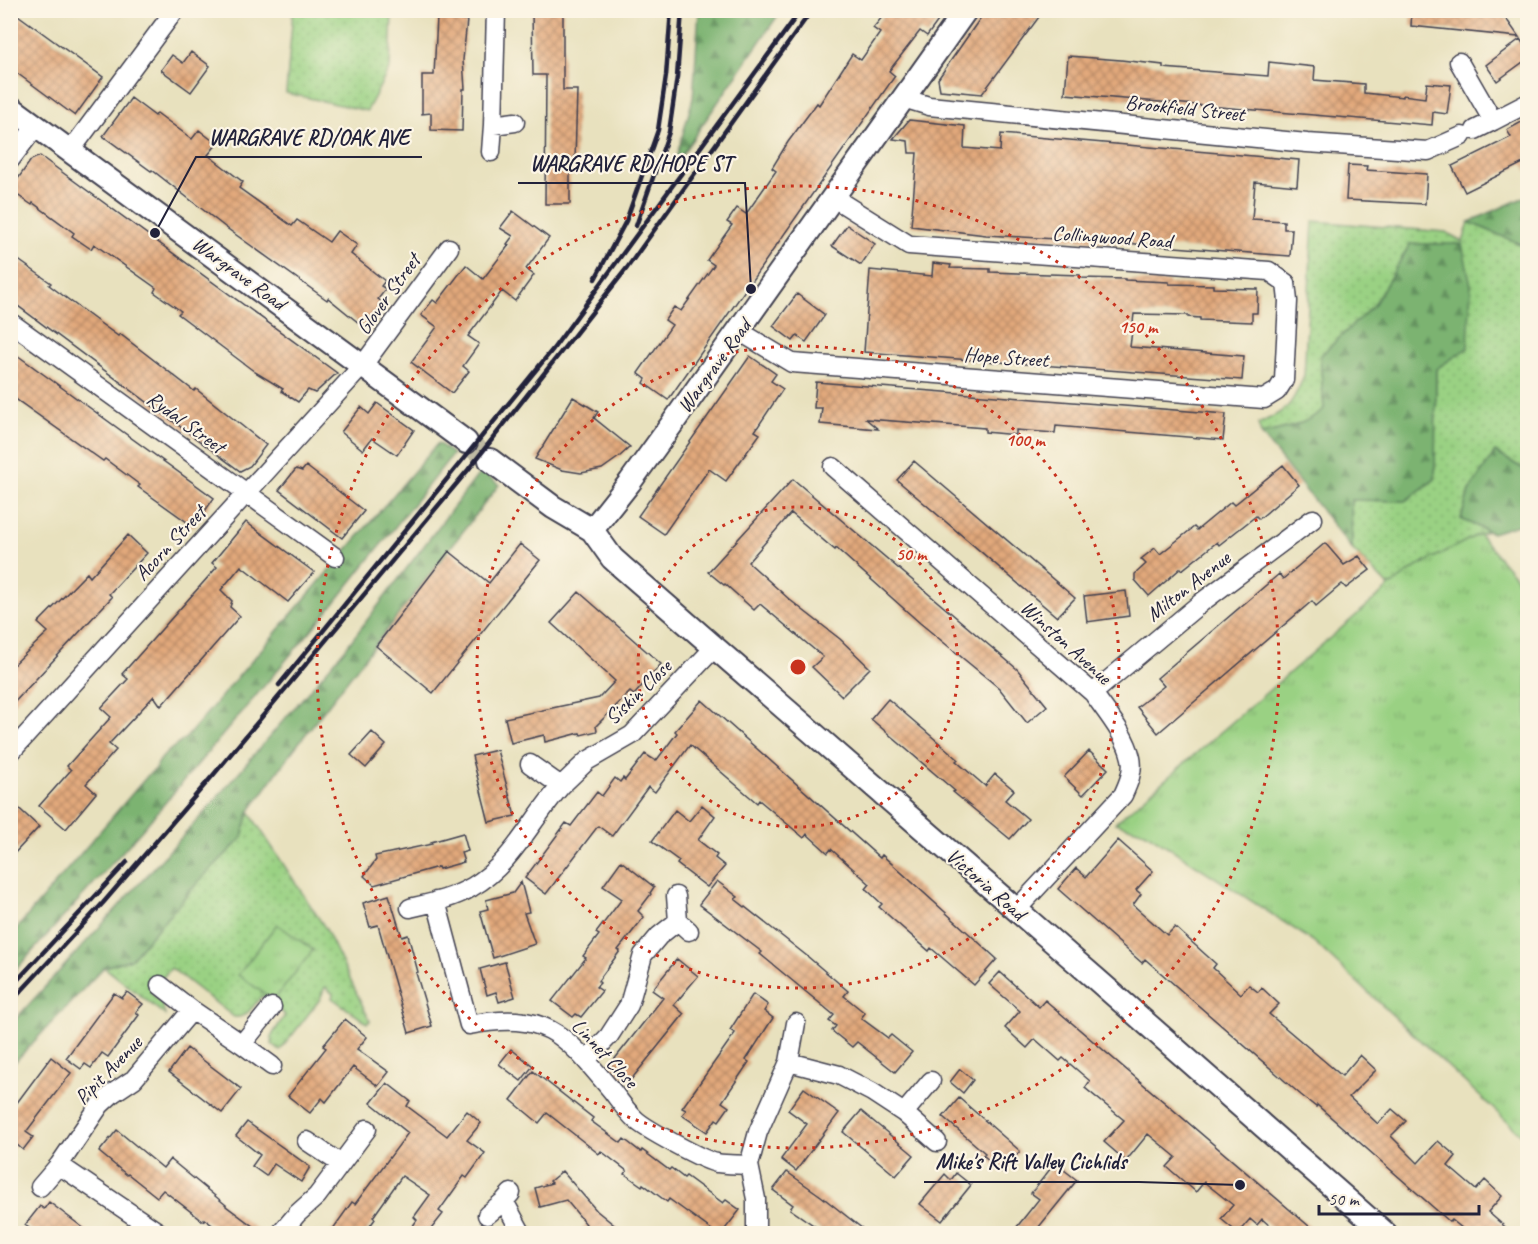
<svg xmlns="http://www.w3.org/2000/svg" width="1538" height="1244" viewBox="0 0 1538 1244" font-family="Caveat,sans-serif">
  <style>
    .grass { fill: url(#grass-dots); stroke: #5e7a5f; stroke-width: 1.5 }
    .forest { fill: url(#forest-firs); stroke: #4e6a56; stroke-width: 1.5 }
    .park { fill: url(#park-tufts); stroke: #5e7a5f; stroke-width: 1.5 }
    .building { fill: url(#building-cross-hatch) }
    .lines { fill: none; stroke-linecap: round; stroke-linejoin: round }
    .tertiary-tunnel { stroke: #c0bba4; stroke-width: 22; stroke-dasharray: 22 11; stroke-linecap: butt }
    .minor-casing { stroke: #403f4f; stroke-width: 21 }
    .tertiary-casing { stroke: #403f4f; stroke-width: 26 }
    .minor { stroke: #fff; stroke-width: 18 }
    .tertiary { stroke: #fff; stroke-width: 22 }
    .rail { stroke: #22223b; stroke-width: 4.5 }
    .ring { fill: none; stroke: #c8321e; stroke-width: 3; stroke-dasharray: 3 6 }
    .labels { text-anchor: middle; stroke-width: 4.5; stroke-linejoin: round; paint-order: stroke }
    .street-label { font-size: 21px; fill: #22223b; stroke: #fcf5e5 }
    .centre { fill: #c8321e; stroke: #fcf5e5; stroke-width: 3 }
    .ring-label { font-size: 18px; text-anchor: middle; font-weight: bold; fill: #c8321e; stroke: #fcf5e5; stroke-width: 4.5; stroke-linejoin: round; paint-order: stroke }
    .leader { fill: none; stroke: #22223b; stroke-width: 2 }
    .callout-dot { fill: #22223b; stroke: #fcf5e5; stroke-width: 2 }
    .callout-label { font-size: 22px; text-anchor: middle; font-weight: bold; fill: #22223b; stroke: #fcf5e5; stroke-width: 4.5; stroke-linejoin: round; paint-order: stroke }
  </style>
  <defs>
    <pattern id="grass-dots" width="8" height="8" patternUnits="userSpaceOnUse" patternTransform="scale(1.5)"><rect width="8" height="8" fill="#9ad183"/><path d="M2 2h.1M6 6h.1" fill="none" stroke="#84b372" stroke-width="1.8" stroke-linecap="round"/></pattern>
    <pattern id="forest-firs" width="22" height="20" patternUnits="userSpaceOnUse" patternTransform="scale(1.5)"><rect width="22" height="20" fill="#7bb371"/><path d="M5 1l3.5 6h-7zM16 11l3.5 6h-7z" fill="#64915e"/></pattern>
    <pattern id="park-tufts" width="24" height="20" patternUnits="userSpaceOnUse" patternTransform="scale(1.5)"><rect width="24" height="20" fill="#9ad183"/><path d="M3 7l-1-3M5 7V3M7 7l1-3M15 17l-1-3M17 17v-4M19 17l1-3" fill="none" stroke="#84b372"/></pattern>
    <pattern id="building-cross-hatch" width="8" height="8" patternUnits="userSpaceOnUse" patternTransform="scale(1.5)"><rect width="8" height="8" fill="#e2a97b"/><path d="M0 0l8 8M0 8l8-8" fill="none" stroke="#b78966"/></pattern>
  </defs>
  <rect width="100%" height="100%" fill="#fcf5e5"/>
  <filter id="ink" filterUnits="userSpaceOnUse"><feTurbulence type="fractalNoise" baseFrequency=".0167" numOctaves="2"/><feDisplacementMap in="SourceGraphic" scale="12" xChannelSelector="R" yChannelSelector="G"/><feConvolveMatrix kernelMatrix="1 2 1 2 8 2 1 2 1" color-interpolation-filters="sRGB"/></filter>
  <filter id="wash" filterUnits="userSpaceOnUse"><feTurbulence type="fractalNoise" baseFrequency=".008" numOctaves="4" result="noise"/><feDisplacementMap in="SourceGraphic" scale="24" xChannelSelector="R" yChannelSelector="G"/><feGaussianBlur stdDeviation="1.35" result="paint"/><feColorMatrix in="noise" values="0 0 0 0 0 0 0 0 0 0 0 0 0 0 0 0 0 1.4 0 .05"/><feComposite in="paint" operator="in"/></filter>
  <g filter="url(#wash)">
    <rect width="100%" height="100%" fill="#e8e1be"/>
    <path class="grass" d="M293,11h99l-2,56 -23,44 -81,-18z
      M1313,221l133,11 17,10 6,-20 58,25v224l-32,-19 -26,39 -8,28 26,12 -69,35 -29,21 -37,-38 -1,-49 54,1 30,-22 1,-110 -26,-125 -36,61 -54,51 4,53c-19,16 -39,20 -63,25l-3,-10c30,-14 33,-17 46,-48z
      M249,812l77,117 44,92 -3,2 -35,-25 1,-4 -8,-7 -5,12 -40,52 -8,-7 -1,-7 14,-22 -23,-19c-8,8 -15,23 -28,21l-63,-49 -21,24 12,12 3,11 -61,-48 27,-8 68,-78 43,-43z"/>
    <path class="forest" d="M699,11h82l-107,155 19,-68z
      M1527,196v51l-58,-25z
      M1410,244h52l9,41 -3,63 -32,21 -1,110 -30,22 -54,-1 1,49 -91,-115c24,-5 44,-9 63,-25l-4,-53 54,-51z
      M438,443l15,11 -116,146 -195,230 -131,145v-40l138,-161 7,-5c2,-12 18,-22 28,-29z
      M1495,452l32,19 1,51 -36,11 -31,-14 8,-28z
      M481,471l18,14 -208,268 -42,59 -7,26 -42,42 -69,79 -27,8 -93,99v-42l191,-209 143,-166z"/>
    <path class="park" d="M1479,534l48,56v550l-214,-199 -168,-109 -30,-9 274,-236 29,-21z
      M277,924l36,26 -39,50 -36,-25z"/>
    <g id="blocks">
      <path class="building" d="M11,10l92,67 -28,39 -65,-48z
        M532,10h31v80h14l-2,71h-5v43h-25l1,-129h-13z
        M888,10h58l-19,26 -7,-5 -31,40 6,5 -227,324 -24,-17 2,-4 -8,-6 34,-48 -7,-5 9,-13 7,4 33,-46 -7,-5 25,-35 -5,-3 10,-14 9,6 30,-43 -4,-3 16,-26 29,-39 2,2 33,-51 9,6 19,-27 -7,-5z
        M986,10h43l10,7 -57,77 -42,-4 -2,-11z
        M1412,10h88l19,27 -108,-11z
        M437,17l30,3 -4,40 2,29h-2l-1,42 -31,-1v-17l-9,1v-39h12z
        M1520,39l7,10v10l-30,22 -11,-16z
        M191,52l19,14 -19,26 -30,-22 11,-15 11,8z
        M1068,56l53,4 42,5v3l105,8 1,-14 46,5 -1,13 50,4v9l39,4v-2l22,3 2,-15 24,2 -4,29 -14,-2 -1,13 -367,-31z
        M131,98l24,18 2,-3 35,26 7,-9 18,14 -9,11 35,27 -4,6 53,38 5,-6 32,22 8,-11 20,14 -6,9 34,27 -4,5 5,3 -8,10 7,5 -20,24 -37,-30 -1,2 -102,-73 -73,-57 -1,1 -48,-35z
        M1527,119v53l-4,-9 -58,29 -13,-26 59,-29 -4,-7z
        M909,120l56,6 -1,22 36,3 1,-17 298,26 -2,26 -42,-4 -3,37 32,2v8h8l-2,27 -166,-13 -138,-8 -75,-9 6,-73h-8l-1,-12 -15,-2z
        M40,156l297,217 -22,20 -7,-3 -10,12 -17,-11 2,-2 -28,-17 -77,-58 3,-3 -27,-19 2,-4 -62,-44 -3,5 -19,-13 2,-3 -41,-30 -1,2 -22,-15 21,-30z
        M1348,165l19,1 -1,4 61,4 -2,30 -79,-4z
        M513,211l36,27 -23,31 8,6 -19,26 -13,-10 -34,45 11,8 -16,22 6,5 -17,22 -41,-31 26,-35 -16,-12 12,-15 4,3 29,-38 17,14 26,-34 -2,-1 6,-8 -13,-8z
        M847,225l28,19 -14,21 -29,-19z
        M10,254l41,29 -2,2 44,33 25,18 2,-2 74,57 2,-2 70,56 -16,21 -10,5 -230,-171z
        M933,263l18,2 -1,3 40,1v3l90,3v3l45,1v1l44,2v2l44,1v3l45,1 -1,24h-5v9l-52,-2v-2l-12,-1v-2l-54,-1 -4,33 114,9 -2,24 -378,-28 6,-82 62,6z
        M797,294l28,21 -19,27 -9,-6 -4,5 -20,-15z
        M10,350l204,148 -20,29 -56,-40 2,-2 -35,-26 -2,2 -93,-66z
        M750,356l26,18 -5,7 12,8 -28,42 5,3 -34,47 -17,-12 -45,65 -26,-18z
        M816,382l410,32 -3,26 -167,-14 -1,7 -39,-3v5l-31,-3v-4l-119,-9 12,10 -58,-5 2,-16h-8z
        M573,397l25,15 -4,6 36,29 -11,10 -17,12 -21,4 -19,-3 -27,-11z
        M377,403l37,27 -17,25 -25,-17 -9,12 -22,-18 20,-25 8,7z
        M914,461l161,137 -18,19 -160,-137z
        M1283,465l16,20 -40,34 -3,-3 -37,29 -2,-3 -35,28 -1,-2 -32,28 -14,-16v-6l11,-10 -5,-5 14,-11 5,6 34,-27 3,3 34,-28 3,3z
        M306,466l58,45 -22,27 -63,-48 17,-21 6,2z
        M793,479l224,190 30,37 -20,17 -28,-35 -79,-65 -84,-75 -1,2 -44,-37 -43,49 42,38 50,39 30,29 -28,28 -30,-29 11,-10 -63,-53 -6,6 -29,-26 -1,1 -16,-13z
        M246,522l68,50 -26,30 -47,-36 -20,24 11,11 -2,6 10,9 -79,90 -7,-10 -45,48 7,6 -30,34 10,9 -30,36 -27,-23 32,-36 -4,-4 44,-49 -10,-9 27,-29 -6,-5 95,-107 -5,-4z
        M128,535l19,18 -38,41 3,3 -102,110v-39l38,-36 -10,-9 49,-50 3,4z
        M1325,543l19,22 15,-9 11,14 -24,18 -4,-4 -26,22 -4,-5 -154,132 -21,-26 27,-21 -7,-8 122,-104 4,5z
        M520,544l20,16 -107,133 -57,-47 73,-95 40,32z
        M1126,591l3,25 -42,6 -3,-26z
        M579,592l82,72 -27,31 -4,-3 -34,34 1,5 -16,4 -1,-2 -35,9 -1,-7 -33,8 -6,-25 94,-20 16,-17 -64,-58z
        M888,699l70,60 -2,2 29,25 10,-12 19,16 -9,10 23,19 -18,20 -57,-47 2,-1 -84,-72z
        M702,700l178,158 2,-3 115,104 -23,26 -43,-37 -2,3 -50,-44 3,-3 -16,-15 4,-5 -39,-35 -3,4 -21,-19 -3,4 -45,-38 -2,3 -67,-58 -35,47 -7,-5 -36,49 -14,-10 -52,68 -21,-16 41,-55 5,3 26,-34 5,4 13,-18 5,4 3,-4 2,2 20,-26 11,7 21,-28 -2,-2z
        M372,732l14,13 -20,23 -15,-13z
        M497,750l18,66 -26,6 -17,-66z
        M1089,751l19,18 -25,26 -19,-18z
        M10,800l29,27 -29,31z
        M702,805l13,11 -17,24 19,15 -2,3 10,8 -18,21 -30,-23 2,-3 -27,-20 23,-31 14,11z
        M463,833l5,18 -7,2 3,9 -25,7 -1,-2 -64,18 -10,-9 12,-16 -1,-4 57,-12 -1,-2z
        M1118,840l35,31 -17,19 5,4 -8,11 34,30 8,-8 41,37 -3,4 28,26 8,-9 9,7 4,-4 17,16 -10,10 73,62 18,-21 16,15 -27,27 29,27 14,-15 14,12 -15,15 27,27 20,-22 18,15 -8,10 28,24 9,-10 17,16 -14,16 24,21h-44l-16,-13 -2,2 -133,-117 -1,2 -15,-12 -156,-136 -3,4 -84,-74 18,-21 10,9z
        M621,861l33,26 -4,6 1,1 -13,17 6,6 -26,33 2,1 -22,30 2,2 -4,4 6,4 -21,26 -5,-3 -3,3 -21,-16 34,-43 -3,-2 16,-21 -3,-2 26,-34 -19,-13z
        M717,881l21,16 -3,2 72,57 41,35 -4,5 21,17 -4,5 27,20 3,-3 21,17 -17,20 -38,-30 -5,5 -20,-16 4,-5 -7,-5 5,-6 -74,-61 2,-2 -63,-48z
        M521,882l8,30 -5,1 11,31 -42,14 -13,-47 8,-2 -2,-9 27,-7z
        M389,895l13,42 6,-2 10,37 -2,1 16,53 -23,7 -31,-108 -8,2 -7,-24z
        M677,959l21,17 -24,29 10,9 -54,67 -20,-16 53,-67 -11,-8z
        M505,962l10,35 -16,5 -3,-10 -9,3 -7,-26z
        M1000,972l39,35 6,-7 272,233h-39l-16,-14 -5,6 -7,-6 -12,14 -17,-14 12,-14 -29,-23 -8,10 -29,-25 9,-10 -28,-23 -22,27 -22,-19 20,-22 -39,-32 5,-7 -27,-23 -3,3 -25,-22 -8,9 -22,-20 15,-17 -31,-27z
        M127,992l16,12 -7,8 3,3 -31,42 -6,-4 -11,15 -6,-4 -4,5 -15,-11 48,-65 8,5z
        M753,994l15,11 -4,6 9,7 -27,42 3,2 -27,40 7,5 -10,14 -3,-2 -9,13 -25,-17 4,-5 -4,-2 53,-75 -5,-3z
        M345,1019l22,18 -10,12 32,23 -11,14 -25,-19 -27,35 -4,-4 -12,15 -22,-17 38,-48 -3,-2z
        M187,1048l54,41 -19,24 -53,-41z
        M511,1049l22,17 -12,15 -22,-17z
        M51,1057l20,16 -45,59 7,5 -10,13 -7,-6 -6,8v-40z
        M960,1069l13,11 -10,13 -13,-11z
        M533,1071l60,47 -2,3 30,22 3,-4 17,13 1,-2 27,20 2,-2 13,10 2,-2 37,27 3,-3 14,10 -18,23h-6l-47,-34 -2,3 -24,-18 -1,2 -17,-12 2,-3 -26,-20 -2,3 -52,-41 -8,10 -28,-23z
        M387,1083l23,18 -3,5 40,30 20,-25 14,12 -14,17 18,13 -18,25 -3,-2 -25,35 4,3 -15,19h-20l9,-13 -3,-3 16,-22 -28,-19 -29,41 2,2 -10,14h-35l22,-31 3,2 53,-71 -37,-30z
        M804,1088l35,25 -43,58 -15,-12 26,-35 -19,-14z
        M959,1098l61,53 -18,21 -19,-17 2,-2 -42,-36z
        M861,1111l53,44 -18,21 -53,-44z
        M247,1122l63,45 -9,15 -27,-18 -8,12 -14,-10 8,-11 -24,-19z
        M117,1130l46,38 7,-9 56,46v1l36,27h-39l-19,-14 -1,2 -40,-31 -6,7 -29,-23 -1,1 -28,-23z
        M1055,1163l22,17 -43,53h-22l27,-34 -8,-6z
        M562,1171l35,40 27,22h-46l8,-9 -20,-24 -26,7 -5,-19 17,-5 -2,-2z
        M787,1172l34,24 47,37h-43l-35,-24 3,-4 -20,-15z
        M956,1173l15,12 -29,36 -22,-17 25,-30 6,6z
        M49,1202l41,31h-54l-11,-8 15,-19 4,3z"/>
    </g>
  </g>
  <g filter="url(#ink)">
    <use href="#blocks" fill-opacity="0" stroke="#403f4f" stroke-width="1.5"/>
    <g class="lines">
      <path class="tertiary-tunnel" d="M466,442l24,18"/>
      <g class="minor-casing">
        <path id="minor" d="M496,10l-3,115 22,-3
          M1459,62l34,59 35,-18
          M903,98l26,8 378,37 121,8 34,-15
          M1475,130l18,-9
          M71,150l104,-140
          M491,152l2,-27
          M10,160l26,-34
          M10,322l325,235
          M739,331l53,32 472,36 13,-8 7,-11 4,-79 -2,-18 -17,-12 -360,-26 -75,-47
          M833,467l260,226c13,19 33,42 38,65 3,13 -3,26 -8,37l-107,115
          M1093,693l109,-91 111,-83
          M10,753l353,-388 86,-117
          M530,764l31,22 26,-25 45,-26 82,-87
          M676,896l2,25 11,10
          M436,901l33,124c79,-15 96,10 143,66 7,9 15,21 24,29 10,9 68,41 81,43 10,2 22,1 32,2
          M410,908c21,-5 44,-10 62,-21 40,-23 59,-67 89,-101
          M160,985l32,25
          M242,1044l30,22
          M586,1060l23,-24 20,-31 14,-50 16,-19 19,-15
          M789,1062l50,13 33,17 32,21
          M931,1081l-27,32 33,29
          M307,1141l34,23
          M40,1187l19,-22
          M504,1201l18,33
          M487,1215l17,-14 7,-8
          M161,1234l-102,-69 41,-60 13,-12 21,-14 58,-69 50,34 30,-37
          M280,1234l17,-20 20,-18 50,-67
          M756,1234v-35l-7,-34 9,-33 31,-70 7,-39"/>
      </g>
      <g class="tertiary-casing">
        <path id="tertiary" d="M10,107l456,335
          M490,460l63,47 39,23 20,28 10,9 474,412 290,255
          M592,530l38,-48 42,-58 294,-414"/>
      </g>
      <use href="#minor" class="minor"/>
      <use href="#tertiary" class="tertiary"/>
      <path class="rail" d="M636,226l33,-94 8,-55 5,-67
        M595,279l31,-58 32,-91 8,-54 5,-66
        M279,685l274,-336 248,-339
        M10,988l117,-126
        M10,1003l93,-100 112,-130 253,-303 159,-202 185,-258"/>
    </g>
  </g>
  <g class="ring">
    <circle cx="798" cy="667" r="160"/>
    <circle cx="798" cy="667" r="321"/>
    <circle cx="798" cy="667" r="481"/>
  </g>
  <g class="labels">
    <g class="street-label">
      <text transform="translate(1185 108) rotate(6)" y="7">Brookfield Street</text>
      <text transform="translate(1112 237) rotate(4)" y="7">Collingwood Road</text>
      <text transform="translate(239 273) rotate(36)" y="7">Wargrave Road</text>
      <text transform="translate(388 294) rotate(-54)" y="7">Glover Street</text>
      <text transform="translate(1006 357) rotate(4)" y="7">Hope Street</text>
      <text transform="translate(714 366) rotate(-54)" y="7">Wargrave Road</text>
      <text transform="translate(186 422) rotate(36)" y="7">Rydal Street</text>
      <text transform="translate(170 543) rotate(-47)" y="7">Acorn Street</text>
      <text transform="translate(1188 586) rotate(-38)" y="7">Milton Avenue</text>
      <text transform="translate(1066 642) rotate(42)" y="7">Winston Avenue</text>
      <text transform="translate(638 692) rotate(-44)" y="7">Siskin Close</text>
      <text transform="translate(986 884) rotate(41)" y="7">Victoria Road</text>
      <text transform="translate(605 1053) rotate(47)" y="7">Linnet Close</text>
      <text transform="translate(108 1070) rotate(-46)" y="7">Pipit Avenue</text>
    </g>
  </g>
  <circle cx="798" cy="667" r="9" class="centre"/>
  <g class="ring-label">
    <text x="1138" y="333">150 m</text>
    <text x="1025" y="446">100 m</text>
    <text x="911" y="560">50 m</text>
  </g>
  <path class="leader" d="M155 233L196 157H422M751 289L745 183H518M1240 1185L1139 1182H924"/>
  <g class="callout-dot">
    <circle cx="155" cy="233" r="6"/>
    <circle cx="751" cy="289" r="6"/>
    <circle cx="1240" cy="1185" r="6"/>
  </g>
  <g class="callout-label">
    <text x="309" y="145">WARGRAVE RD/OAK AVE</text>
    <text x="631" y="171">WARGRAVE RD/HOPE ST</text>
    <text x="1031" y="1169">Mike's Rift Valley Cichlids</text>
  </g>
  <rect width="1538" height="1244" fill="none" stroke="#fcf5e5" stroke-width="36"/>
  <path d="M1319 1205v9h160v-9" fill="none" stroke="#22223b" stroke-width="3"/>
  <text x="1328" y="1205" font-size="18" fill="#22223b" stroke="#fcf5e5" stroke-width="4.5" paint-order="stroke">50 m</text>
</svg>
